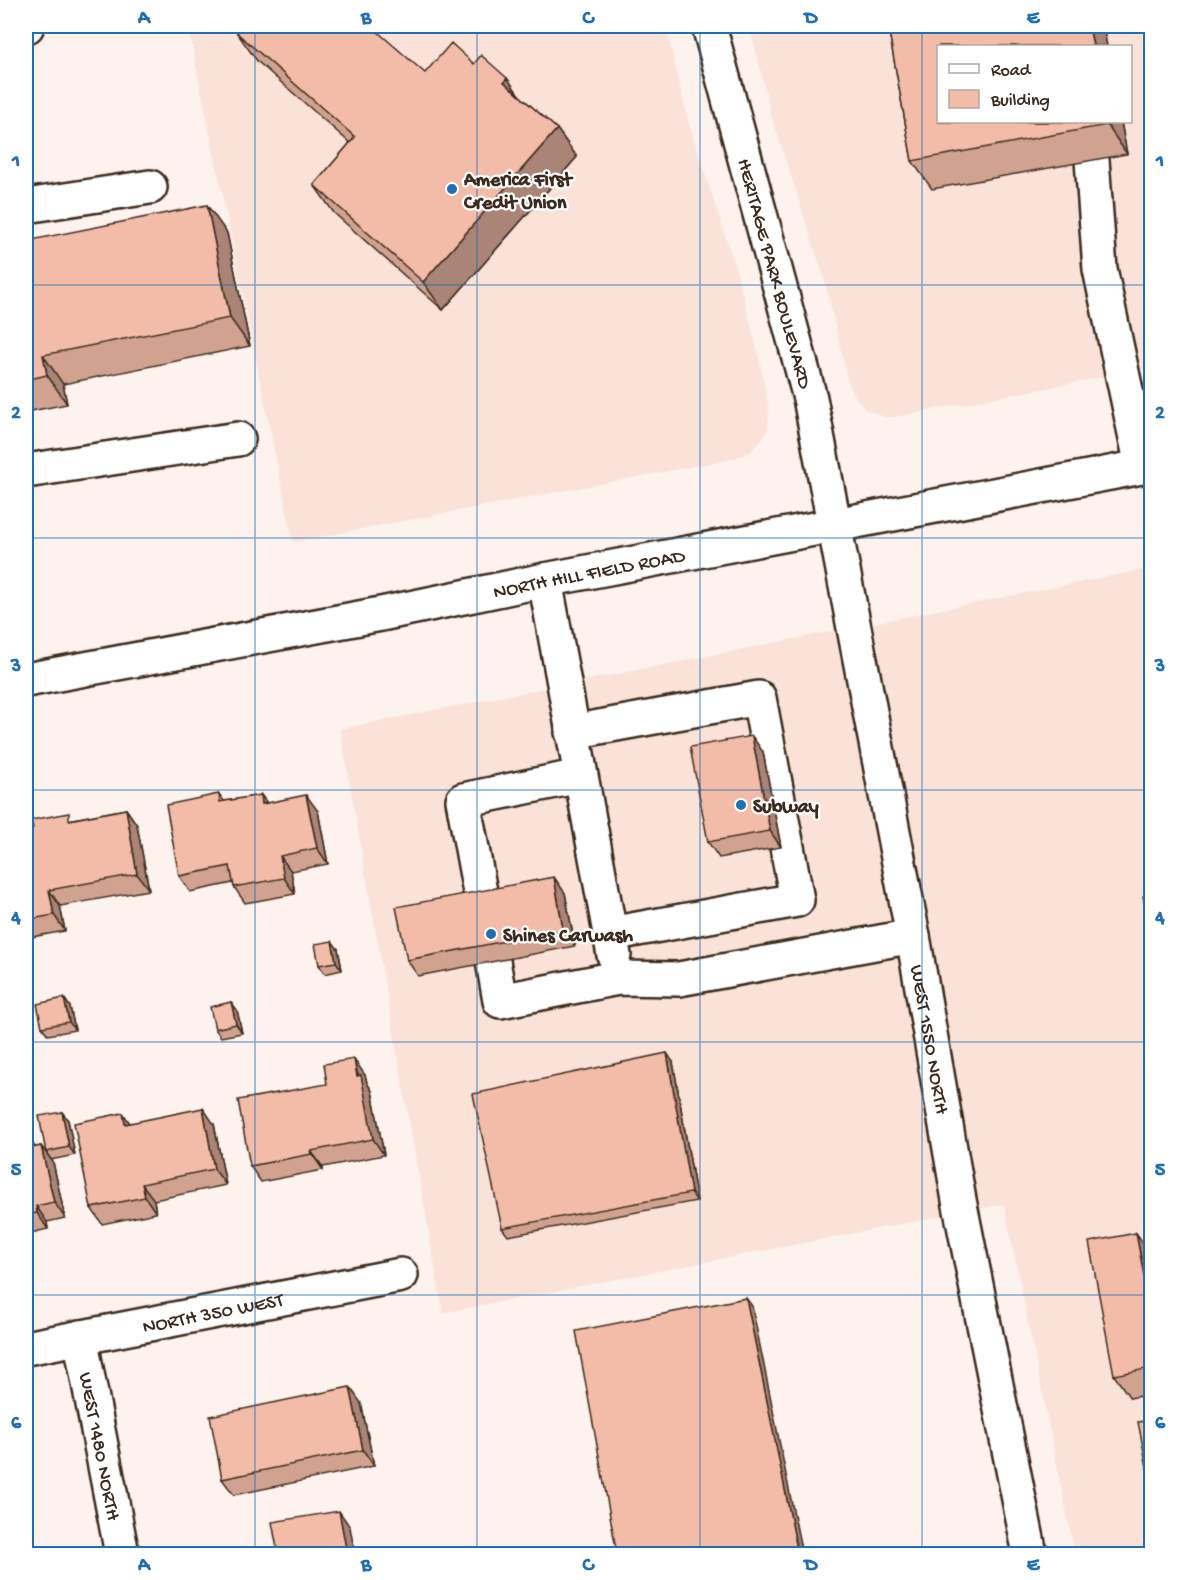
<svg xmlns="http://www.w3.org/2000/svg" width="1177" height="1580" viewBox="0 0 1177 1580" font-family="'Gochi Hand',sans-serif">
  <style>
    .built { fill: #fae2d9; fill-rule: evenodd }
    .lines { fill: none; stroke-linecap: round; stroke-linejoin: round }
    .minor-casing { stroke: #3b2a1e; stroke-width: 38 }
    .major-casing { stroke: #3b2a1e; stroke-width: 38 }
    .minor { stroke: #fff; stroke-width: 33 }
    .major { stroke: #fff; stroke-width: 33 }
    .wall { fill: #d1a290; stroke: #3b2a1e; stroke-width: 1.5 }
    .shaded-wall { fill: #aa8476; stroke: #3b2a1e; stroke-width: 1.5 }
    .building { fill: #f3bca8; stroke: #3b2a1e; stroke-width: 1.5 }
    .grid { fill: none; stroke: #1f6fb2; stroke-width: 1.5; stroke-opacity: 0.55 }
    .poi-dot { fill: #1f6fb2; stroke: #fff; stroke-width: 2 }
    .labels { text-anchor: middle; stroke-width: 4.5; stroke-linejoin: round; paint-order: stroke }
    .poi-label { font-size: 20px; font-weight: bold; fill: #3b2a1e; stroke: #fff; text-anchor: start }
    .street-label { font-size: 20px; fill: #3b2a1e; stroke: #fff }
    .neatline { fill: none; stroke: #1f6fb2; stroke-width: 2 }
    .grid-label { font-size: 20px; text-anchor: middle; font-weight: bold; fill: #1f6fb2 }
  </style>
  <rect width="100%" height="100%" fill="#fdf2ee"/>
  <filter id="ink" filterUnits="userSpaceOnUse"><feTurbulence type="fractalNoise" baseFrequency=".0167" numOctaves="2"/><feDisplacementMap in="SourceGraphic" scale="12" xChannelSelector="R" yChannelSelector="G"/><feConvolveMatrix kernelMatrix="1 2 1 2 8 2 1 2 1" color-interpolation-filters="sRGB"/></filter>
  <g filter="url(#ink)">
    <path class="built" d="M188,26h478l22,95 47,145 23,86 11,58 -1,19 -5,9 -13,14 -18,7 -439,83z
      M750,26h401v342l-256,49h-11l-19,-8 -13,-17 -5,-15 -23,-99 -54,-167zM938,46h192v76h-192z
      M1151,568v986h-76l-71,-350 -561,109 -103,-584z"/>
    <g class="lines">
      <g class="minor-casing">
        <g id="minor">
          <path d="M26,26h1"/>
          <path id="s1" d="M709,26l101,372 103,538 46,264 71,354"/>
          <path d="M1092,160l8,109 42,197"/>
          <path d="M26,206l124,-19"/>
          <path d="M26,471l212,-32"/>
          <path d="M545,580l69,375"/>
          <path d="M572,732l187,-34 38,202 -187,34"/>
          <path d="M483,908l-20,-108 117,-24"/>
          <path d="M493,961l7,40 118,-23 61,1 234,-43"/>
          <path id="s2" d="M80,1337l42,217"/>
          <path id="s3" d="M26,1348l375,-73"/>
        </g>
      </g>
      <g class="major-casing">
        <g id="major">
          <path id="s4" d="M26,680l355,-66 164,-34 607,-115"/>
        </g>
      </g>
      <use href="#minor" class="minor"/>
      <use href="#major" class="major"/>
    </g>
    <path class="wall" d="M888,26h215l24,128 -195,35 -20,-28z
      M237,33l188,40 49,-9 33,14 12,17 38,34 20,28 -134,153 -109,-97 -20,-28 36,-42 -93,-82z
      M227,233l23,113 -187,38 4,20 -41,8v-171z
      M763,752l18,95 -62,11 -11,-16z
      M219,794l5,7 37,-6 6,8 51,8 10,53 -37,7 4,23 -50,9 -11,-16 -1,-4 -43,9 -11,-16z
      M126,809l11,16 12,65 -89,16 5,25 -39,7v-109l47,-10z
      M565,893l10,53 -157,30 -11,-16z
      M338,949l4,21 -17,4 -6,-9z
      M64,998l6,9 5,23 -27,5 -6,-8z
      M231,1002l6,8 5,23 -21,4 -6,-8z
      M673,1062l24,139 -189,35 -6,-8z
      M365,1075l2,8 5,8 12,64 -61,12v3l-62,12 -11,-16 77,-82z
      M62,1112l6,8 7,35 -24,5 -5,-8z
      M130,1123l84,1 12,61 -72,15 2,13 -54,11 -11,-16z
      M26,1134l9,14 6,-2 12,16 12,56 -18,4 1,7 -22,5z
      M1136,1233l16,23v138l-22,4 -16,-23z
      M361,1403l13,63 -140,29 -12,-16z"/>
    <path class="shaded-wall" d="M1089,26h14l4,20h-14z
      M507,78l20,29 -23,-25z
      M1107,122h14l6,32 -20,-29z
      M557,129l20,28 -134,153 -20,-28z
      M207,205l20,28 23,113 -20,-28z
      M43,355l20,29 4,20 -20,-29z
      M752,736l11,16 18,95 -11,-16z
      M261,795l11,15 -10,-6z
      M306,795l12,16 10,53 -11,-16z
      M126,809l11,16 12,65 -12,-16z
      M280,856l11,15 4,23 -11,-16z
      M554,877l11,16 10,53 -12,-16z
      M49,890l11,16 5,25 -11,-16z
      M332,941l6,8 4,21 -6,-8z
      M64,998l6,9 5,23 -6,-8z
      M231,1002l6,8 5,23 -6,-9z
      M667,1053l6,9 24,139 -6,-8z
      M354,1059l11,16 2,8 5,8 12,64 -11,-16z
      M203,1108l11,16 12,61 -12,-16z
      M62,1112l6,8 7,35 -6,-8z
      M123,1113l11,16 -9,-5z
      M26,1134l9,13 3,18 -11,-16 -1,-7z
      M41,1146l12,16 12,56 -11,-16z
      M311,1151l12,16v3l-11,-16z
      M142,1184l12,16 2,13 -11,-16z
      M36,1206l11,16 1,7 -11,-16z
      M1136,1233l16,23v62z
      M746,1298l6,8 50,248h-4z
      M350,1387l11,16 13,63 -11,-16z
      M339,1511l11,16 5,27h-8z"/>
    <path class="building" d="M244,26h127l54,47 26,-30 23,21 7,-9 26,23 -3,4 53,47 -134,153 -109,-97 41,-48 -118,-104z
      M888,26h201l4,20h-154v76h168v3l-195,36z
      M207,205l23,113 -187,37 4,20 -21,5v-139z
      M752,736l18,95 -62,11 -18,-95z
      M219,794l1,8 41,-7 1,9 44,-9 11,53 -37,8 4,22 -50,9 -4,-21 -51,10 -13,-71z
      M126,809l11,65 -88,16 5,25 -28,5v-91l7,-1 -2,-8 38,-7v7z
      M554,877l9,53 -156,30 -11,-53z
      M1152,894v46l-9,-44z
      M332,941l4,21 -17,3 -4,-21z
      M64,998l5,24 -27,5 -5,-23z
      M231,1002l5,22 -21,5 -5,-22z
      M667,1053l24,140 -189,35 -29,-134z
      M354,1059l3,17 4,-1 12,64 -62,12 1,3 -62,12 -12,-66 89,-16 -3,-20z
      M203,1108l11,61 -72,15 3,13 -54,11 -17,-85 49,-10 2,11z
      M62,1112l7,35 -23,5 -7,-36z
      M26,1142l1,7 14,-3 13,56 -18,4 1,7 -11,2z
      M1136,1233l16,85v50l-38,7 -25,-133z
      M746,1298l52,256h-181l-41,-223z
      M350,1387l13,63 -141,29 -12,-63z
      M1152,1420v72l-14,-70z
      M339,1511l8,43h-69l-6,-32z"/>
  </g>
  <path class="grid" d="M255,26v1528M477,26v1528M700,26v1528M922,26v1528M26,285h1126M26,538h1126M26,790h1126M26,1042h1126M26,1295h1126"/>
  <g class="poi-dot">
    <circle cx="452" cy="189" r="6"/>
    <circle cx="741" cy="805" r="6"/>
    <circle cx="491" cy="934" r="6"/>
  </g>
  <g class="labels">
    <g class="poi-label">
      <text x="464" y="185">America First<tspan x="464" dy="23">Credit Union</tspan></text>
      <text x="753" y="812">Subway</text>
      <text x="503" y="941">Shines Carwash</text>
    </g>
    <g class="street-label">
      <text dy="7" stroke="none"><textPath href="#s1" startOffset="256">HERITAGE PARK BOULEVARD</textPath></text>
      <text dy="7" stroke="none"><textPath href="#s4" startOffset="573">NORTH HILL FIELD ROAD</textPath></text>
      <text dy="7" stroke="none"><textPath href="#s1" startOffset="1038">WEST 1550 NORTH</textPath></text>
      <text dy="7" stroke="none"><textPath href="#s3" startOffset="190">NORTH 350 WEST</textPath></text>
      <text dy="7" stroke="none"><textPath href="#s2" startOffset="111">WEST 1480 NORTH</textPath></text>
    </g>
  </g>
  <rect width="1177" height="1580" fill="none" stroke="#fff" stroke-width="66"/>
  <rect x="937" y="45" width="195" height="78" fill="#ffffff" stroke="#b1aaa5" stroke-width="1.5"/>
  <rect x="949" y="64" width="30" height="9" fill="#ffffff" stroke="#b1aaa5" stroke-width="1.5"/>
  <text x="991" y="75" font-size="18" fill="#3b2a1e">Road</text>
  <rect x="949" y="90" width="30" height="18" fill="#f3bca8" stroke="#b1aaa5" stroke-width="1.5"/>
  <text x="991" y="105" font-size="18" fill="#3b2a1e">Building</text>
  <rect x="33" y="33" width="1111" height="1514" class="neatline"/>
  <g class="grid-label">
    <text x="144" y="23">A</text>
    <text x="366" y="23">B</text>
    <text x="588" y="23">C</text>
    <text x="811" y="23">D</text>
    <text x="1033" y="23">E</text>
    <text x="16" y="166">1</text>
    <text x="1160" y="166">1</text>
    <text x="16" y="418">2</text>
    <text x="1160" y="418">2</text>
    <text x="16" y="671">3</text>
    <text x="1160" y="671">3</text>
    <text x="16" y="923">4</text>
    <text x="1160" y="923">4</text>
    <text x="16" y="1175">5</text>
    <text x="1160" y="1175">5</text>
    <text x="16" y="1428">6</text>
    <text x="1160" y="1428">6</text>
    <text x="144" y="1570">A</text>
    <text x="366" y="1570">B</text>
    <text x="588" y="1570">C</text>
    <text x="811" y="1570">D</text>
    <text x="1033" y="1570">E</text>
  </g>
</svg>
